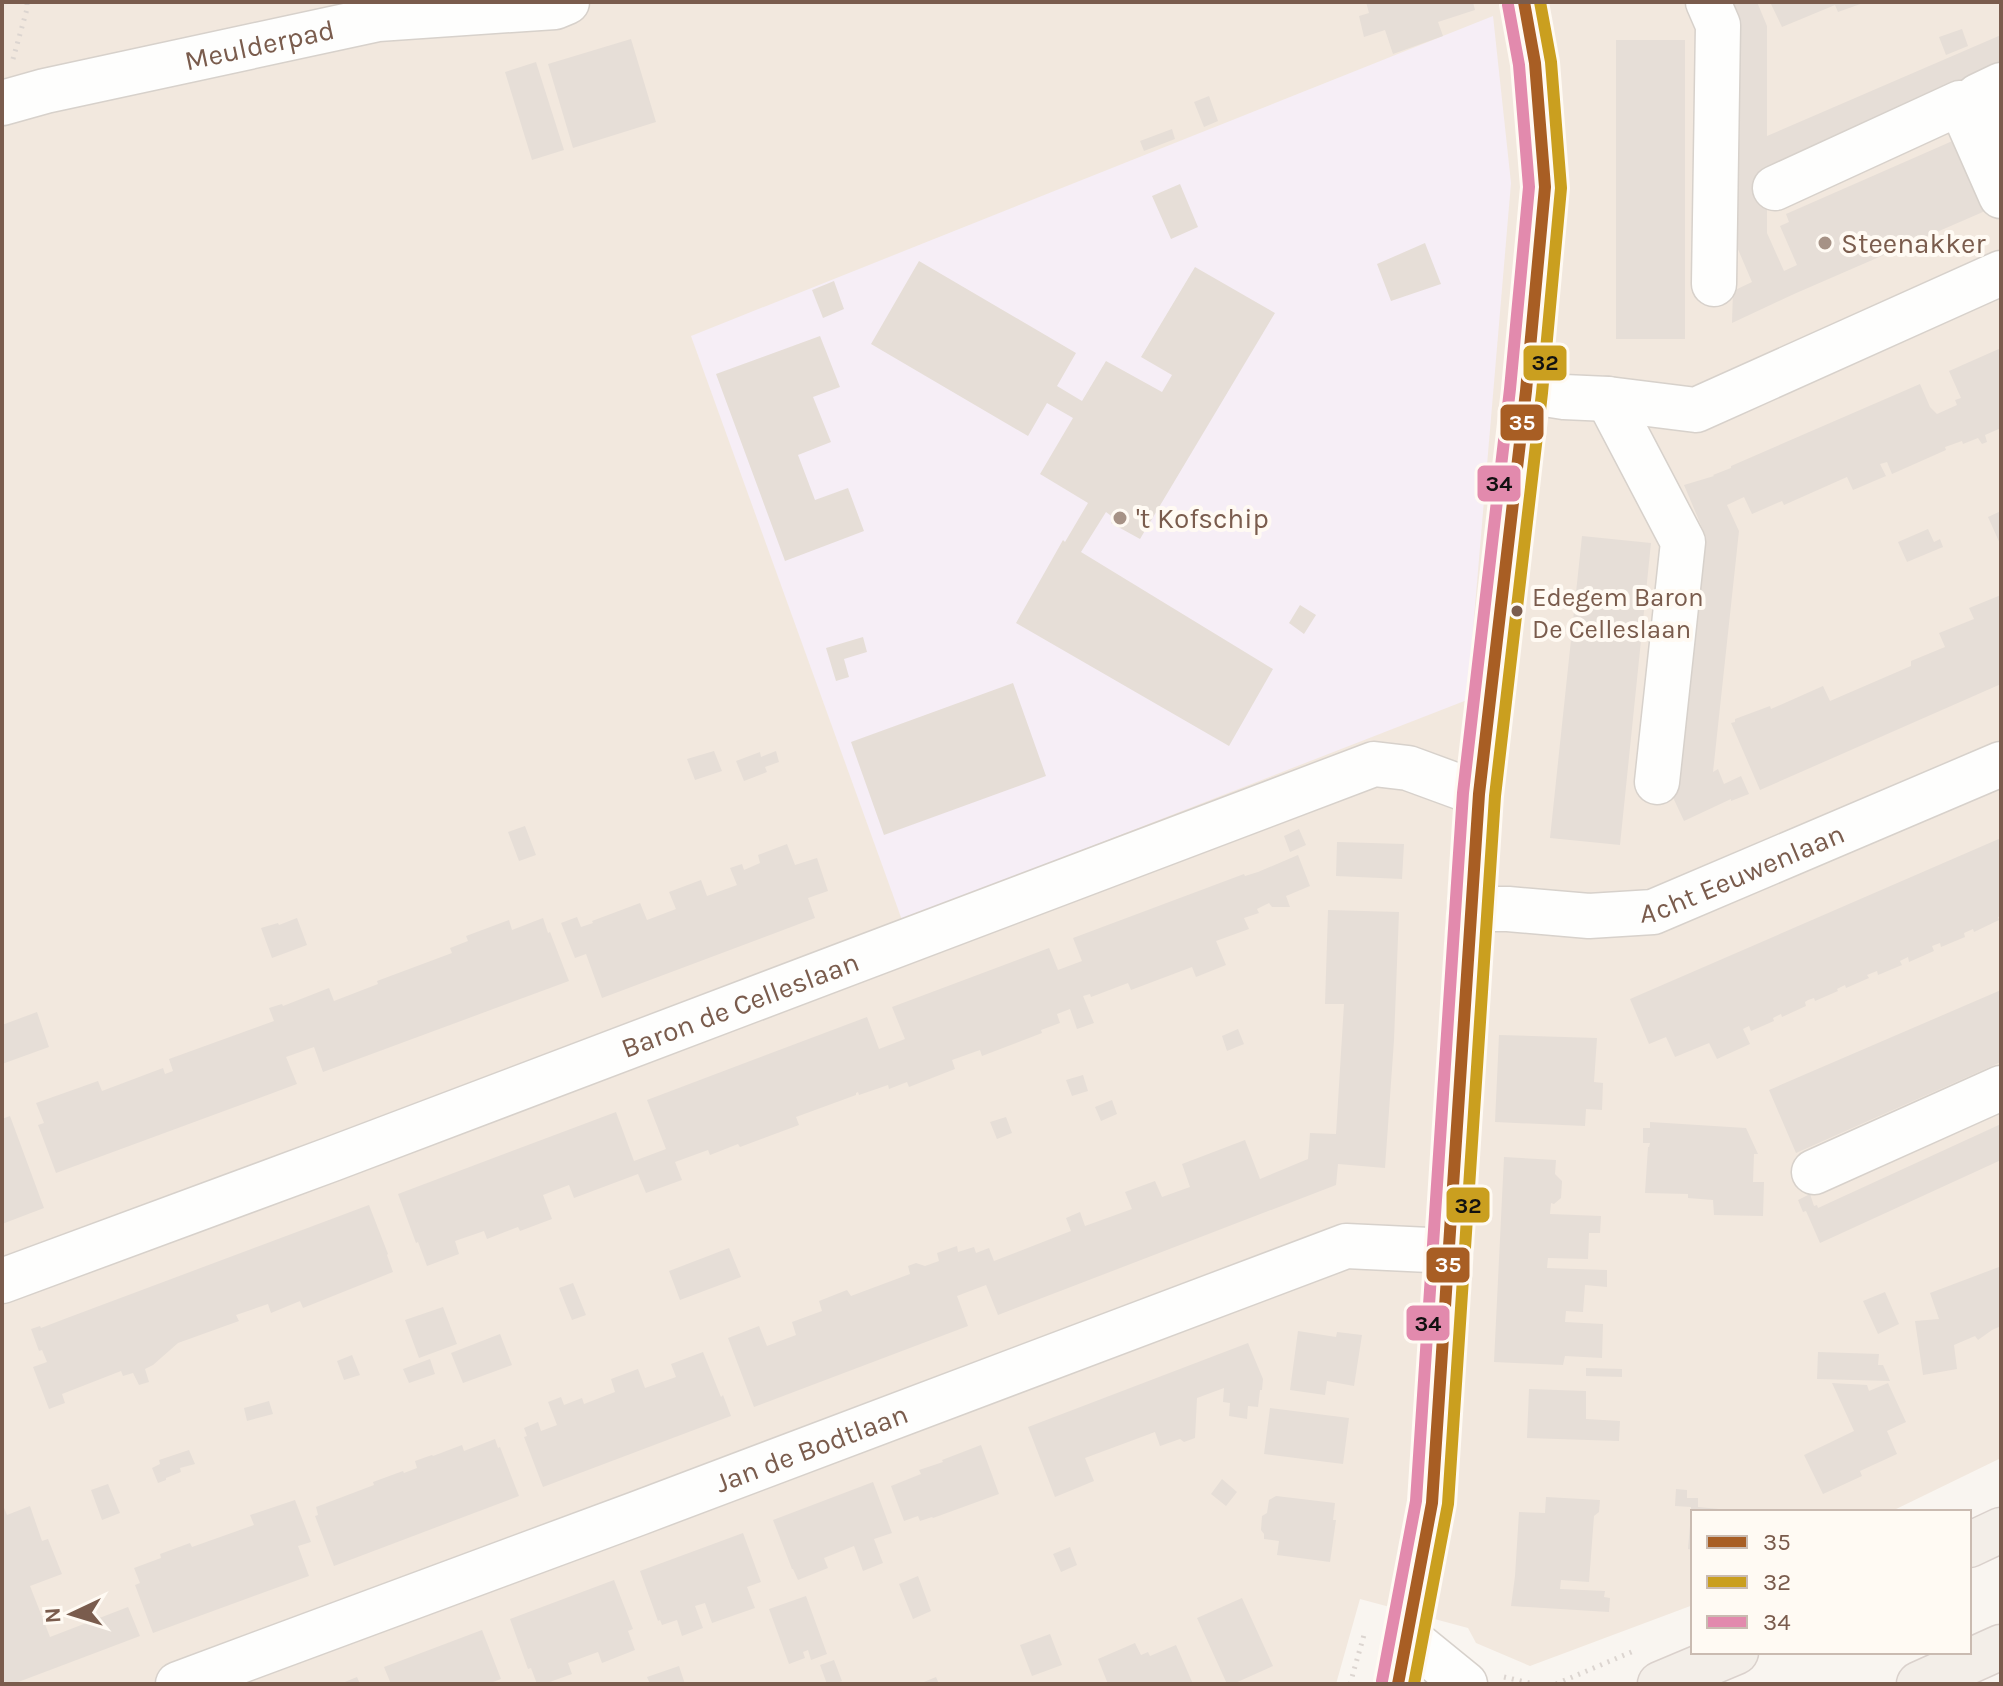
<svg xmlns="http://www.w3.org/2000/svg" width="2003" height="1686" viewBox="0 0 2003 1686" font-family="Karla,sans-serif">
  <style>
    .residential { fill: #f2e8de }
    .education { fill: #f6eef6 }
    .building { fill: #e6ded7 }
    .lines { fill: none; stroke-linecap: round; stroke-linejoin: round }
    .minor-casing { stroke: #d7d1cb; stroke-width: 47 }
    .major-casing { stroke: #dad1cc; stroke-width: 47 }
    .path { stroke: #dcd5d0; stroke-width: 5; stroke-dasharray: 2 6; stroke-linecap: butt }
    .minor { stroke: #fefefd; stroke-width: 44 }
    .major { stroke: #f3eee8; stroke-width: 44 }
    .bus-1-casing { stroke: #fffaf3; stroke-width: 18 }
    .bus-2-casing { stroke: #fffaf3; stroke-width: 18 }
    .bus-3-casing { stroke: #fffaf3; stroke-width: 18 }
    .bus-1 { stroke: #a85e24; stroke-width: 12 }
    .bus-2 { stroke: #ca9f1f; stroke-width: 12 }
    .bus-3 { stroke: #e28aad; stroke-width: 12 }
    .poi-dot { fill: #a69286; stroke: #fffaf3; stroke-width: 3 }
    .bus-dot { fill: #7a5c4d; stroke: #fffaf3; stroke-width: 3 }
    .labels { text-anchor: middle; stroke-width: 8; stroke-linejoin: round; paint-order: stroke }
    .bus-label { font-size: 26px; fill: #7a5c4d; stroke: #fffaf3; text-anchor: start }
    .street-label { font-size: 28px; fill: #7a5c4d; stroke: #fffaf3 }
    .poi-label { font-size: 28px; fill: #7a5c4d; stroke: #fffaf3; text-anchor: start }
    .line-badge { stroke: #fffaf3; stroke-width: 3 }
    .badge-label { font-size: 22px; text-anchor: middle; font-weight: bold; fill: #fff }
    .pale-badge-label { font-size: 22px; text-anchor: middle; font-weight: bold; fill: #111 }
  </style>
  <rect width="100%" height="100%" fill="#f9f5f0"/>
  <path class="residential" d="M2,2h1999v1456l-111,54h-197v93l-163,61 -54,-23 -8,-15 -108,-29 -24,85h-1334z"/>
  <path class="education" d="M1493,16l18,167 -44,517 -565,220 -211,-584z"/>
  <path class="building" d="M1366,2h107l2,8 -37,12 5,14 -50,18 -8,-24 -21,7 -5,-21 10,-3z
    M1722,2h35l10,24v110l234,-101v30l-40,16 -194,92v60l17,38 13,-6 -17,-39 9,-4 -3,-8 171,-75 42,66 -205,89 -62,29 1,-32 19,-9 -18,-42z
    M1770,2h96l-28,10 -3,-7 -53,22z
    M1962,29l6,17 -22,9 -7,-18z
    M631,39l25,83 -83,26 -25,-84z
    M1616,40h69v299h-69z
    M536,62l28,88 -32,10 -27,-88z
    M1209,96l9,25 -14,6 -10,-25z
    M1172,129l3,10 -31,12 -4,-10z
    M1180,184l18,43 -27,12 -19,-43z
    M1425,243l16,41 -50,17 -14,-37z
    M919,261l157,92 -19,33 25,15 24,-40 56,31 10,-17 -31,-18 54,-90 80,46 -135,226 -29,-16 3,-5 -8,-6 -25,40 192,117 -44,77 -213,-123 47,-83 2,2 23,-39 -48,-29 33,-56 -26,-15 -19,33 -157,-92z
    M834,281l10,28 -21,9 -11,-28z
    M820,336l20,51 -27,10 18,45 -33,13 17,45 33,-12 16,43 -79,30 -69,-187z
    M2001,348v80l-16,7 2,7 -5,2 -4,-6 -15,6 -1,-3 -17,6 1,3 -54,24 -5,-12 -7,2 6,12 -33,14 -6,-13 -63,28 -2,-4 -30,13 -8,-17 -17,8 12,26 -26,241 5,-3 6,15 17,-8 8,18 -18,7v-2l-47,22 -14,-30 8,-3 28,-251 -22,-52 30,-9 -1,-1 18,-7v-2l189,-82 10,23 7,7 20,-9 -2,-5 6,-2 -12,-27z
    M2001,511v35l-13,-29z
    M1928,529l6,13 6,-3 3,8 -36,15 -9,-20z
    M1582,536l69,7 -31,302 -70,-7z
    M2001,595v82l-2,1 2,6 -241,106 -29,-67 4,-1v-3l35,-13 1,3 52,-23 7,15 81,-35v-5l34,-14 -6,-14 35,-14 -5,-11z
    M1300,605l16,10 -12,19 -15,-11z
    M863,637l4,15 -23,7 5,18 -13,4 -10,-33z
    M1013,683l33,93 -162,59 -33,-93z
    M714,751l8,20 -27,9 -8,-21z
    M776,751l3,11 -14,5 2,5 -23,9 -8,-20 24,-9 1,5z
    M525,826l11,29 -17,6 -11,-29z
    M1299,829l7,16 -16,7 -6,-16z
    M2001,838v78l-3,1 1,3 -25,12 -1,-3 -9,4 1,4 -24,10 -1,-4 -8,3 2,5 -25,11 -1,-5 -8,4 2,4 -24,10 -1,-4 -10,4 2,3 -23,10 -1,-3 -8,4 1,2 -23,10 -1,-3 -6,2 -3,2 1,4 -24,11 -1,-3 -8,4 1,3 -23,10 -2,-5 -6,3 7,15 -33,15 -8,-16 -34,14 -9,-20 -17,7 -19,-45z
    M1337,842l67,2 -2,35 -66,-3z
    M787,844l8,21 22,-7 11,33 -20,7 7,20 -213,80 -16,-44 -11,4 -14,-35 16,-6 4,10 12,-4 -1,-2 48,-18 7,17 29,-11 -7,-17 32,-12 6,16 30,-11 -7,-17 12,-4 2,6 16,-7 -2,-8z
    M1298,855l12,31 -24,10 4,11h-18l-3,-4 -12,6 2,4 -15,5 5,11 -33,12 10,24 -30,12 -4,-10 -61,23 -3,-7 -37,14 -1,-3 -7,2 11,27 -17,6 -7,-20 -13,5 3,9 -19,7 1,3 -60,23 -2,-6 -28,10 3,9 -46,18 -2,-5 -18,7 -1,-4 -29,10 -1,-3 -2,1v2l-60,22 3,8 -59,22 -2,-3 -28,11 -2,-5 -33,12 7,18 -36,13 -8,-19 -64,24 -5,-13 -26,10 9,24 -32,12 -2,-4 -31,12 -3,-8 -29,10 4,13 -32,12 -9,-24 -2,1 -18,-49 218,-82 18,49 32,-12 -19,-49 220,-83 12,32 26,-10 -13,-32 157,-59 9,22 24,-9 -9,-23 171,-64 1,2 13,-4z
    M1328,910l71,2 -5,128 -9,128 -47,-4 -2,21 -338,130 -12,-30 -16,6 -13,5 11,30 -214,81 -26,-69 31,-12 8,20 29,-11 -4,-13 30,-11 -3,-10 28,-11 4,6 59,-22 -2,-8 8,-3 9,3 14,-5 -2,-8 20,-7 1,6 16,-5 2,6 13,-5 5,13 77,-30 -5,-13 14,-6 5,14 47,-17 -7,-17 30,-11 7,16 28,-10 -8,-23 63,-24 15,39 48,-20 2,-26 26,1 8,-130h-19z
    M297,918l10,27 -35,13 -11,-30 17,-5 1,2z
    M543,918l5,15 2,-1 19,49 -246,91 -9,-25 -28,10 11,27 -241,89 -18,-48 6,-2 -8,-20 62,-22 4,10 61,-23 2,6 8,-3 -4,-12 105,-38 -5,-13 13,-4 1,2 46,-18 5,13 44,-17 -1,-3 75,-28 -2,-5 18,-7 -2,-5 43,-16 3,10z
    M2001,990v72l-205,91 -27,-63z
    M37,1012l12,35 -47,17v-39z
    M1238,1029l6,15 -17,7 -5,-15z
    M1499,1035l98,3 -3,44 9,1 -1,27 -16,-1 -1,17 -90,-4z
    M1083,1075l5,16 -16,5 -6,-16z
    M1112,1100l5,14 -16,7 -6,-14z
    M10,1116l34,92 -42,16v-105z
    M1006,1117l6,16 -15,6 -7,-17z
    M1650,1122l96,6 12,26h-4l-1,28h11l-1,34 -49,-1 -1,-15 -25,-2v-4l-43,-1 3,-46h1l1,-4h-7v-15h7z
    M2001,1124v36l-170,78 -11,5 -14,-32 -3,1 -5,-12 12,-6 4,12 3,-1 1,3z
    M1504,1157l52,3 -1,14 7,7 -1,17 -7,6 -3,-1 -1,11 51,2 -1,17h-11l-1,26 -40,-1 -1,10 60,2v17l-22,-2 -2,27 -17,-1 -1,11 38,2 -1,34 -37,-2 -2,9 -69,-3z
    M369,1205l19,49 -1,1 6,17 -90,36 -3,-7 -29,12 -3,-9 -32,11 3,6 -61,22 -25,22 -8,4 4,13 -10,3 -6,-12 -10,3 -2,-5 -59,23 3,9 -16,6 -16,-42 14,-5 -5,-12 -3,1 -8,-22 9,-3 1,2 26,-10z
    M729,1248l12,29 -61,23 -11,-29z
    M1999,1267l2,5v54l-9,4 -14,10 -3,-4 -21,9 3,24 -34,6 -8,-54 24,-2 -9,-26z
    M573,1283l13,32 -14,5 -13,-32z
    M1885,1292l14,32 -21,10 -15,-33z
    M443,1307l14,37 -38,14 -14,-38z
    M1298,1331l38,6 1,-5 25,3 -8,51 -27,-5 -2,14 -35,-5z
    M500,1334l12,31 -49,18 -12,-30z
    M1248,1343l15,36 -1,11h-2l-2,17 -10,-1 -1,13 -18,-3 1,-13 -7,-1 1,-14 -27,10 -2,40 -11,4 -4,-3 -20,7 -5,-14 -70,26 9,23 -39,16 -27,-70z
    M703,1352l18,45 2,-2 8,21 -188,71 -19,-50 3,-1 -3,-8 14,-6 3,9 16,-6 -9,-23 13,-5 3,8 18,-7 2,6 31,-12 -4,-13 27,-10 7,19 31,-11 -5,-13z
    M1818,1352l61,2 -1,11h5l7,16 -73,-2z
    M352,1355l8,20 -16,5 -7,-19z
    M430,1359l5,15 -26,9 -6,-14z
    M1586,1368l36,1v8l-36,-1z
    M1832,1383l35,2 2,6 19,-8 18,39 -19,9 10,23 -37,17 2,5 -39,18 -19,-39 50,-24z
    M1529,1389l57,2v28l34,2 -1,20 -92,-3z
    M269,1401l4,13 -26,7 -3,-13z
    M1270,1408l79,10 -6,46 -79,-10z
    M495,1439l3,9 2,-1 19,49 -185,70 -19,-50 3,-1 -2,-8 58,-22 -1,-3 30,-11 1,2 13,-5 -2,-7 17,-6 1,1 29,-11 2,6z
    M981,1445l18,49 -66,24 -1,-1 -12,4 -2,-5 -14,5 -13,-35 30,-12 -2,-4 24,-8 -1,-2z
    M189,1450l6,14 -15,4 1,4 -15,6v2l-8,3 -6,-15 8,-4 -1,-4z
    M1222,1479l15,13 -11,14 -15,-12z
    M873,1482l19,51 -18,6 9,24 -20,8 -9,-25 -30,12 4,10 -30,12 -5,-11h-1l-19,-49z
    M108,1484l12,29 -18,7 -11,-30z
    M1676,1489l11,1v8h11v9l21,2v3h-28v-5l-16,-1z
    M1276,1496l59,7 -2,17h3l-6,42 -53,-7 2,-14 -15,-2v-5l-3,-4 1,-14 5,-3 2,-13z
    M1546,1497l54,3 -1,12 -5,4 -5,66 -28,-2 -1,9 45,2 -1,6 6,1 -1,14 -98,-6 4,-30 4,-64 26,1z
    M295,1500l16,42 -13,4 11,30 -156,57 -18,-48 5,-2 -6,-15 27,-10 -1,-4 30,-11 2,4 62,-22 -4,-10z
    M2,1503l5,12 23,-9 12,35 6,-2 14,35 -32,12 20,51 78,-30 12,29 -127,48h-11z
    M1691,1514l2,1v35l-5,-1z
    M743,1533l18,49 -14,5 8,21 -43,15 -7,-20 -10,3 8,22 -21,8 -5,-16 -15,5 -2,-5 -2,1 -18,-50z
    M1070,1547l7,18 -16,7 -8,-18z
    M918,1576l13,35 -18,8 -14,-35z
    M614,1580l19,49 -5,2 7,19 -33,13 -4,-11 -30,11 4,11 -28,10h-7l-6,-16 -3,1 -18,-50z
    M806,1596l21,58 -16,6 -3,-10 -5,2 2,6 -16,6 -20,-55z
    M1242,1598l31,68 -40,18h-6l-30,-66z
    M482,1630l19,49 -13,5h-97l-7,-17z
    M1050,1634l12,31 -30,11 -12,-31z
    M1135,1643l6,12 7,-3 2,4 26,-11 17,39h-85l-10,-25z
    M834,1660l8,21 -7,3h-8l-7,-19z
    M679,1666l6,18h-35l-3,-7z
    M357,1677l3,7h-20z
    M936,1677l3,7h-20z"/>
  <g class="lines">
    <g class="minor-casing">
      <g id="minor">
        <path d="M1708,2l10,23 -4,259"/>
        <path id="s1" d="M2,103l43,-12 333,-72 177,-12 12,-5"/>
        <path d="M1995,138l-17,-42 23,-11"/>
        <path d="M1775,188l185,-85 41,93"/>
        <path d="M1526,391l38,6 44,2 88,11 305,-137"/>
        <path d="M1608,399l75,143 -26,240"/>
        <path id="s2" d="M1470,909h38l81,7 64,-4 348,-148"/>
        <path d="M1814,1172l187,-84"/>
        <path id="s3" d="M2,1281l330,-122 1042,-395 34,4 71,26"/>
        <path d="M1406,1636l59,48"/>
        <path id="s4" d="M178,1684l458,-170 710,-268 104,5"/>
        <path d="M1398,1684l34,-181 18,-252 20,-342 9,-115 47,-403 19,-204 -10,-124 -11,-61"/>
      </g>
    </g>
    <g class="major-casing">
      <path id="major" d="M1969,1545l32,-15
        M1660,1684l76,-32
        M1919,1684l82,-37"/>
    </g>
    <path class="path" d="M13,59l14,-50v-7
      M1504,1677l30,7
      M1350,1684l14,-49
      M1556,1684l80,-34"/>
    <use href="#minor" class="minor"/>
    <use href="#major" class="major"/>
    <g class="bus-1-casing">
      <path id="bus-1" d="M1398,1684l34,-181 47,-709 47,-403 19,-204 -10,-124 -11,-61"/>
    </g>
    <g class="bus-2-casing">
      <path id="bus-2" d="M1414,1684l34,-180 47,-708 47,-403 19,-205 -10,-126 -11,-60"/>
    </g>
    <g class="bus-3-casing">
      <path id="bus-3" d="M1382,1681l34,-180 47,-708 47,-404 19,-202 -10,-122 -11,-60"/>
    </g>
    <use href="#bus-1" class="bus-1"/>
    <use href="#bus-2" class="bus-2"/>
    <use href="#bus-3" class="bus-3"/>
  </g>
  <g class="poi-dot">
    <circle cx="1825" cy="243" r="8"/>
    <circle cx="1120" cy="518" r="8"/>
  </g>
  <circle class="bus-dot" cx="1517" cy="611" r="7"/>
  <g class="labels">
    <g class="bus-label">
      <text x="1532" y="606">Edegem Baron<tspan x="1532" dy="32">De Celleslaan</tspan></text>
    </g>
    <g class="street-label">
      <text dy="10" stroke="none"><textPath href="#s1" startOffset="264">Meulderpad</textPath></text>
      <text dy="10" stroke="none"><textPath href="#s2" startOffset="280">Acht Eeuwenlaan</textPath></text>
      <text dy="10" stroke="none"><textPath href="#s3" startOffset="788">Baron de Celleslaan</textPath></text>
      <text dy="10" stroke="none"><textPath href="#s4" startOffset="676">Jan de Bodtlaan</textPath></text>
    </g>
    <g class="poi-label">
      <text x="1841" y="253">Steenakker</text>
      <text x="1136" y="528">'t Kofschip</text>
    </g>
  </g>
  <g class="line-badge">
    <rect x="1522" y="344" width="46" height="38" rx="8" fill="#ca9f1f"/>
    <rect x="1499" y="403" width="46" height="39" rx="8" fill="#a85e24"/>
    <rect x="1476" y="464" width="46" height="39" rx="8" fill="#e28aad"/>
    <rect x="1445" y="1186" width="46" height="38" rx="8" fill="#ca9f1f"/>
    <rect x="1425" y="1246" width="46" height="38" rx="8" fill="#a85e24"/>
    <rect x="1405" y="1304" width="46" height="38" rx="8" fill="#e28aad"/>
  </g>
  <g class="badge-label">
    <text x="1522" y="430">35</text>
    <text x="1448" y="1272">35</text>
  </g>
  <g class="pale-badge-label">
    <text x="1545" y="370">32</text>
    <text x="1499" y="491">34</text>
    <text x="1468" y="1213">32</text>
    <text x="1428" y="1331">34</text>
  </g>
  <rect width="2003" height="1686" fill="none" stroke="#7a5c4d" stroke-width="8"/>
  <rect x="1691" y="1510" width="280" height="144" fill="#fffaf3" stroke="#cabbb1" stroke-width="2"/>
  <rect x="1707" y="1536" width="40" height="12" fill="#a85e24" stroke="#cabbb1" stroke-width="2"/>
  <text x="1763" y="1550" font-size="24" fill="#7a5c4d">35</text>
  <rect x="1707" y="1576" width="40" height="12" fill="#ca9f1f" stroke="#cabbb1" stroke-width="2"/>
  <text x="1763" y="1590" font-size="24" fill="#7a5c4d">32</text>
  <rect x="1707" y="1616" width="40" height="12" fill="#e28aad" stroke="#cabbb1" stroke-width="2"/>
  <text x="1763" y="1630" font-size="24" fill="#7a5c4d">34</text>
  <g transform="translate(72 1614) rotate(266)" stroke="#fffaf3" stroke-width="6" paint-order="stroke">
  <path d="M0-6L14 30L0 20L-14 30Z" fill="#7a5c4d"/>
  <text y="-12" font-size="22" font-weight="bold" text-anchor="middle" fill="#7a5c4d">N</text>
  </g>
</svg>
